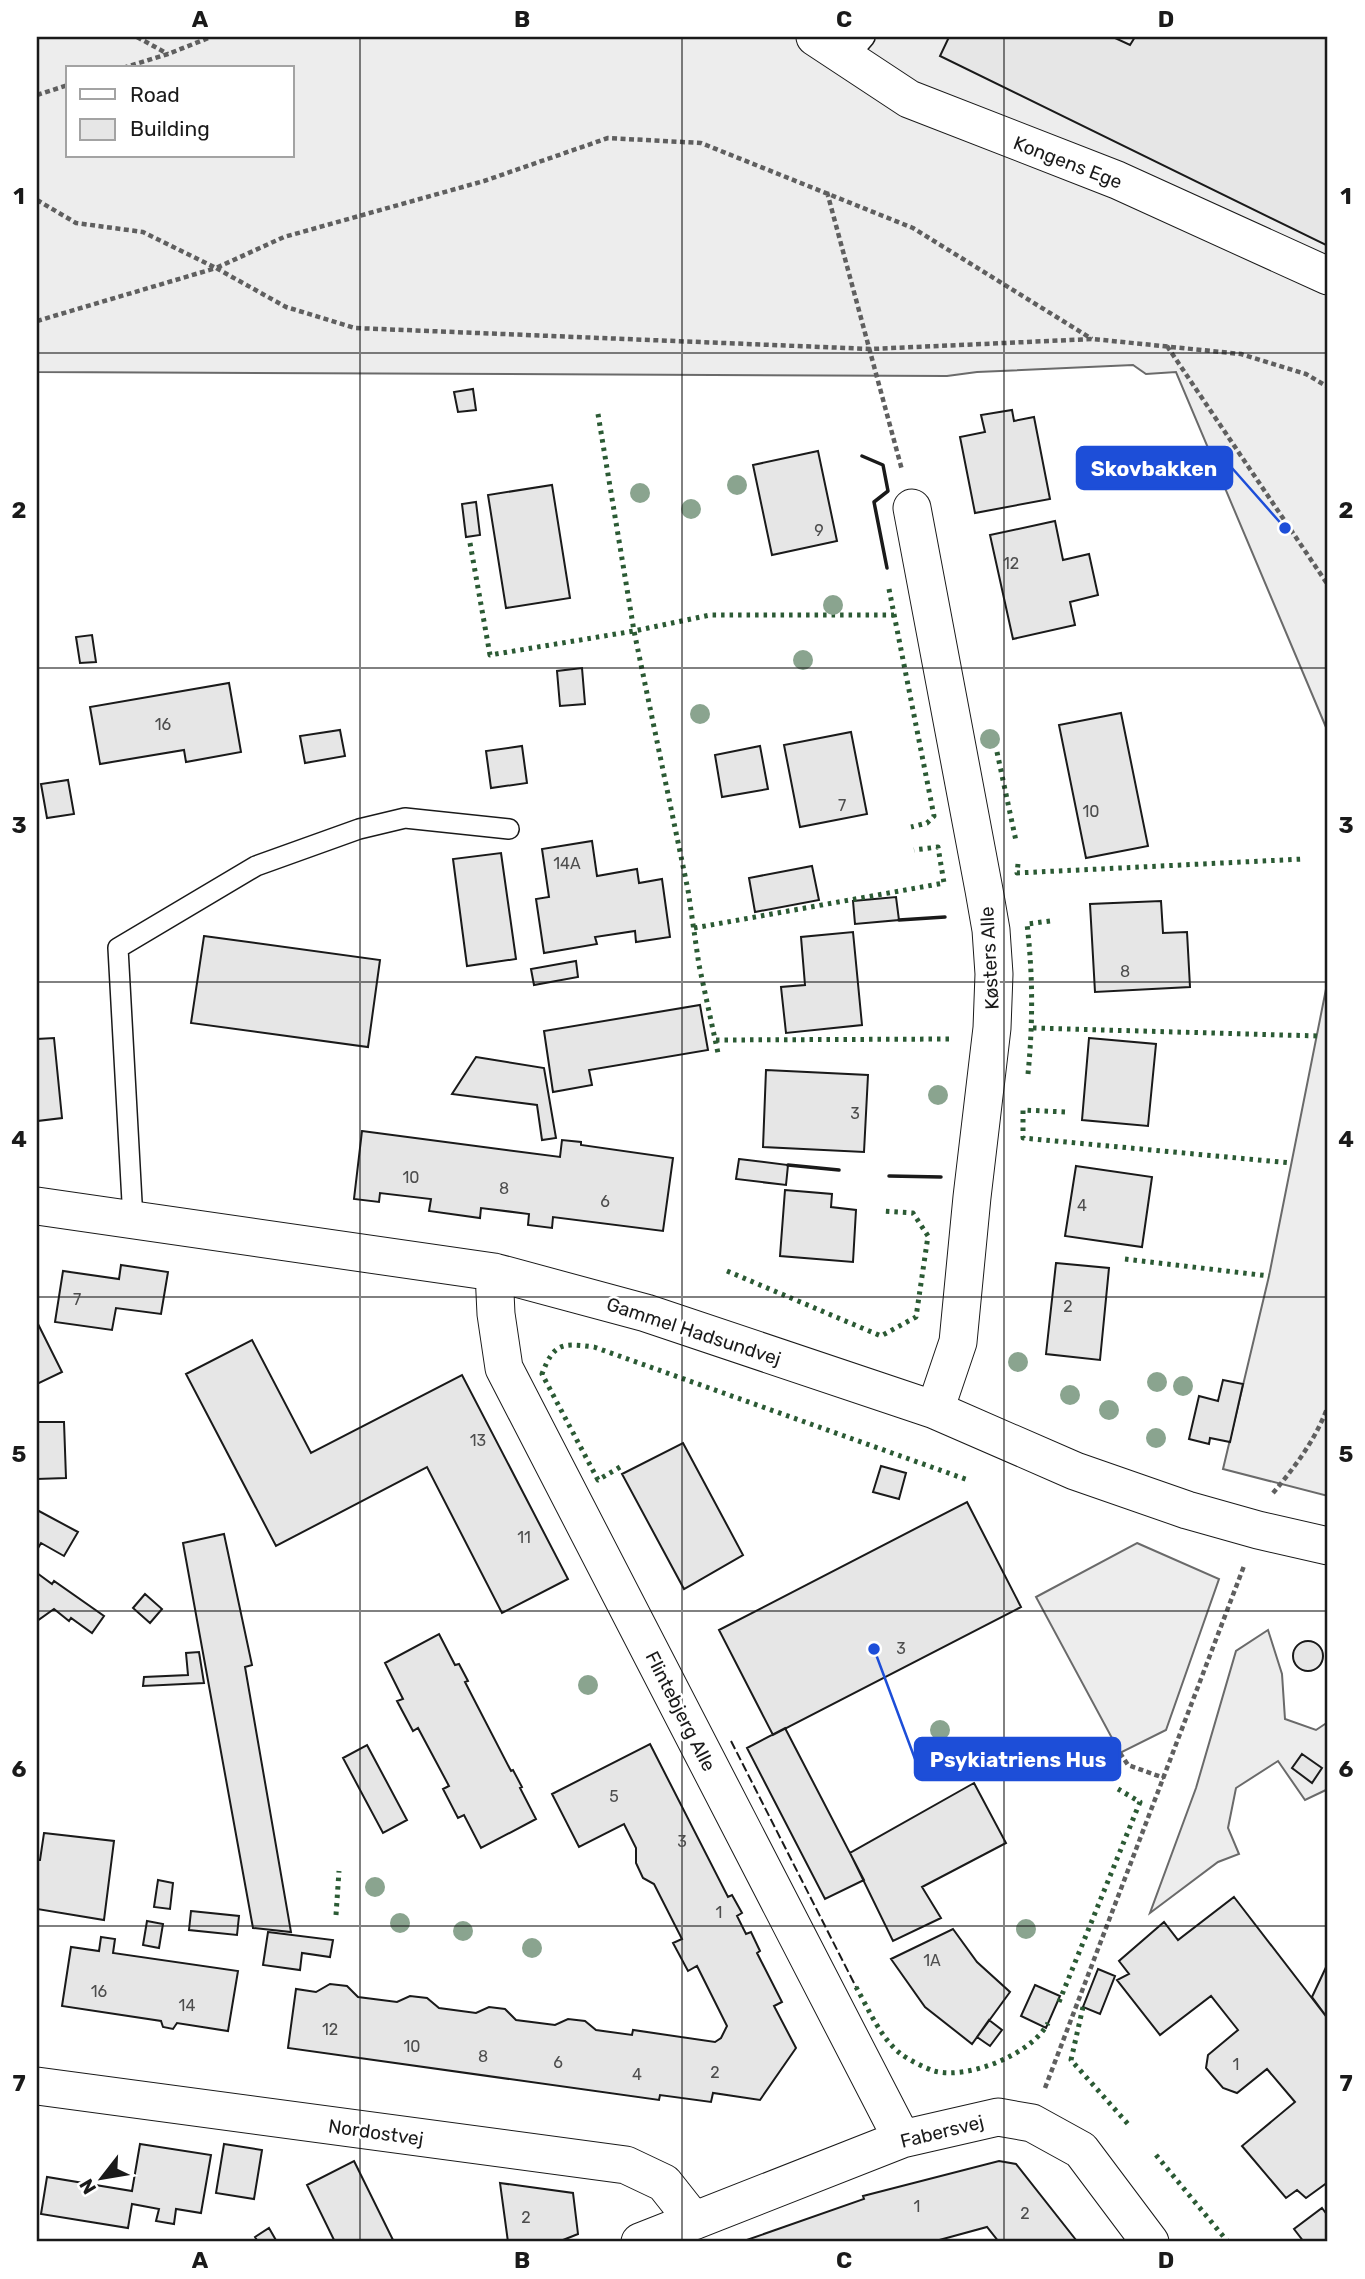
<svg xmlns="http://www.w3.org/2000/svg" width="1365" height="2279" viewBox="0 0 1365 2279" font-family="Rubik,sans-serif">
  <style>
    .built { fill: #ededed; stroke: #6a6a6a; stroke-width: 2; fill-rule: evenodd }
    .building { fill: #e6e6e6; stroke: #1a1a1a; stroke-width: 2 }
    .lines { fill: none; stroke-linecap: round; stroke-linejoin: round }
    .lane-casing { stroke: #1a1a1a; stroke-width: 22 }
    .street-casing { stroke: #1a1a1a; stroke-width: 39 }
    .path { stroke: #5f5f5f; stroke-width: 4.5; stroke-dasharray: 5 3.5; stroke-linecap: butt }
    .lane { stroke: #fff; stroke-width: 19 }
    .street { stroke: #fff; stroke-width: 37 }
    .hedge { stroke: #2b5a34; stroke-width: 5; stroke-dasharray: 3.5 5; stroke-linecap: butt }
    .fence { stroke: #1a1a1a; stroke-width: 2; stroke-dasharray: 9 3.5; stroke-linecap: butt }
    .wall { stroke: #1a1a1a; stroke-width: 3.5 }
    .tree { fill: #8aa48f }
    .grid { fill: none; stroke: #1a1a1a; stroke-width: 2; stroke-opacity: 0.55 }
    .labels { text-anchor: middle; stroke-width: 5; stroke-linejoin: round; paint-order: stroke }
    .number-label { font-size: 16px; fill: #4d4d4d }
    .street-label { font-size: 19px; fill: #1a1a1a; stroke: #fff }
    .leader { fill: none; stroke: #1d4ed8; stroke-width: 2.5 }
    .callout-dot { fill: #1d4ed8; stroke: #fff; stroke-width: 2.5 }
    .callout { fill: #1d4ed8; stroke: #1d4ed8; stroke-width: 2.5 }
    .callout-label { font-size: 21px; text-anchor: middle; font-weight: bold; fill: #fff }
    .neatline { fill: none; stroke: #1a1a1a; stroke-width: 2.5 }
    .grid-label { font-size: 23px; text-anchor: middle; font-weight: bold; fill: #1a1a1a }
  </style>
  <rect width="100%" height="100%" fill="#fff"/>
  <path class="built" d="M37,37h1291v695l-152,-360 -30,2 -13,-9 -156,7 -30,4 -910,-4zM68,68h224v88h-224z
    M1328,979v517l-105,-27 46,-193z
    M1137,1543l82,36 -53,151 -46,23 -84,-156z
    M1268,1630l14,44 3,45 31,11 12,-8v67l-23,11 -27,-39 -42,27 -8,40 11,26 -21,8 -68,51 46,-125 40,-137z"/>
  <path class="building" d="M949,37h164l17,8 5,-8h193v209l-388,-190z
    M473,389l3,21 -18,2 -4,-20z
    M1012,410l2,11 20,-4 16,82 -75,14 -15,-76 25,-5 -4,-17z
    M818,451l19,90 -65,14 -19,-90z
    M552,485l18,113 -64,10 -18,-113z
    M476,502l4,33 -14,2 -4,-33z
    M1055,521l8,39 26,-6 9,41 -28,7 5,23 -62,14 -23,-104z
    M92,635l4,27 -16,1 -4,-26z
    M582,668l3,36 -25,2 -3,-35z
    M229,683l12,69 -55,10 -2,-12 -84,14 -10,-57z
    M1121,713l27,133 -62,12 -27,-133z
    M340,730l5,26 -40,7 -5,-27z
    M851,732l16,82 -67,13 -16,-82z
    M522,746l5,37 -36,5 -5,-37z
    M760,746l8,43 -46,8 -7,-42z
    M68,780l6,34 -27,4 -6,-34z
    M592,841l5,35 40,-7 2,14 23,-4 8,58 -34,5 -1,-11 -40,6 2,7 -53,9 -8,-54 13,-2 -7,-48z
    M501,853l15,106 -49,7 -14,-107z
    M812,866l7,34 -64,12 -6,-34z
    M896,897l3,23 -44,4 -2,-23z
    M1161,901l2,32 24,-1 3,55 -95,5 -5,-88z
    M853,932l9,93 -76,8 -5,-46 24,-2 -4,-48z
    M204,936l176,24 -12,87 -177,-24z
    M576,961l2,16 -44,8 -3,-16z
    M700,1005l8,45 -119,20 3,15 -39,7 -9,-61z
    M54,1038l8,80 -25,3v-82z
    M1089,1038l67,6 -8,82 -66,-6z
    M476,1057l68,11 12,70 -14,2 -5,-35 -85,-11z
    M766,1070l102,5 -4,77 -101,-5z
    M362,1131l198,26 2,-17 19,2v3l92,13 -10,73 -110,-14 -1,11 -24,-3 1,-11 -48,-6 -1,10 -51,-7 2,-12 -51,-6 -1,9 -25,-3z
    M739,1159l49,6 -2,20 -50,-6z
    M1076,1166l76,11 -10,70 -77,-11z
    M785,1190l47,4 -1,13 25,3 -3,52 -73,-6z
    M1056,1263l53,5 -9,92 -54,-6z
    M121,1265l47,7 -7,42 -45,-6 -4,22 -57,-8 8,-51 56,8z
    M37,1322l25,50 -25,12z
    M252,1340l59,113 151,-78 106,204 -66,34 -75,-146 -151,79 -90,-172z
    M1223,1380l20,4 -13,58 -20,-4 -1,6 -20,-5 10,-43 19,5z
    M37,1422h27l2,56 -29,1z
    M683,1443l60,112 -59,34 -62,-115z
    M881,1466l25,7 -7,26 -26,-7z
    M967,1502l54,105 -248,128 -54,-105z
    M37,1510l41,22 -14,24 -23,-13 -4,7z
    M224,1534l28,131 -7,2 46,265 -38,-4 -70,-385z
    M37,1573l15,11 2,-3 50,35 -12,17 -21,-15 -2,3 -15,-12 -17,12z
    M145,1594l17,15 -12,14 -17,-15z
    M439,1634l16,31 4,-1 9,17 -3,1 46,89 2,-1 9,17 -2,1 16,31 -55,29 -17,-33 -6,3 -15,-29 6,-3 -31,-58 -5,3 -16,-30 6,-2 -18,-36z
    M1293 1656a15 15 0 1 1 30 0a15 15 0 1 1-30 0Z
    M199,1652l5,31 -61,3 1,-9 44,-2 -2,-22z
    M785,1728l79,152 -39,19 -78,-151z
    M650,1744l78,153 4,-2 10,18 -5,3 9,18 5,-2 9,19 -3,2 25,49 -8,4 22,42 -36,52 -47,-7 -2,9 -51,-7 -1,5 -371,-52 8,-59 20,3 14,-8 17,2 11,11 39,5 13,-6 17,2 12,10 37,5 13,-6 16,2 11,11 39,5 13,-6 17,2 11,9 36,5 1,-5 82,12 6,-4 6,-12 -30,-60 -9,5 -15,-28 9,-4 -28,-55 -11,-6 -7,-15v-15l-12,-24 -45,23 -27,-53z
    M367,1745l40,75 -24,13 -40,-75z
    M1302,1754l20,14 -10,15 -20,-15z
    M974,1783l32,60 -84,44 19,31 -48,23 -43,-88z
    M44,1833l70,8 -10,79 -67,-11v-49h3z
    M158,1880l15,3 -3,26 -16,-2z
    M1234,1897l94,122v163l-22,16 -9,-8 -11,8 -44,-52 53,-44 -28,-33 -30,24 -14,-5 -17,-20 2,-13 30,-25 -27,-34 -51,39 -43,-55 12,-6 -10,-13 45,-39 14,18z
    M191,1911l48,5 -2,19 -48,-5z
    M147,1921l16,3 -4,24 -16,-3z
    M953,1929l24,33 33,30 -38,52 -47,-37 -34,-48z
    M268,1932l65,8 -3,17 -28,-4 -2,17 -37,-5z
    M101,1937l14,2 -2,14 125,18 -10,60 -51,-8 -4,6 -10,-2 -2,-6 -99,-15 9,-59 28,4z
    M1328,1963v48l-2,5 -14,-19z
    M1098,1969l17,7 -15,38 -17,-7z
    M1035,1985l25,11 -14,32 -25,-12z
    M989,2020l13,10 -12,16 -13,-9z
    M140,2144l71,11 -10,58 -25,-4 -2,15 -18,-3 3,-12 -27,-5 -4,24 -87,-14 6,-37 85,14z
    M224,2144l38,6 -8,49 -38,-6z
    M354,2161l40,81h-59l-28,-57z
    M999,2161l17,3 60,76 -77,2 -12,-15 -55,15h-191l123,-43 -1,-3z
    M500,2183l73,10 5,41 -20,8h-50z
    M1322,2208l6,8v26h-24l-10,-13z
    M269,2228l8,14h-19l-3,-5z"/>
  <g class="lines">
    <g class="lane-casing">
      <path id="lane" d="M846,59l19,-22
        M133,1220l-15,-272 138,-82 103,-37 46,-11 104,11"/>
    </g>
    <g class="street-casing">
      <path id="street" d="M815,37l94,62 208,81 211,96
        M912,508l72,382 7,40 3,44 -2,54 -20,169 -14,145 -23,68
        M37,1206l457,66 152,41 289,97 140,61 112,39 71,20 70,16
        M494,1272l2,42 8,54 398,771
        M37,2086l589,79 38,18 30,38
        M640,2242l262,-103 96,-22 34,6 49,27 69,92"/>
    </g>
    <path class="path" d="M137,37l31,17
      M123,68l45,-14 43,-17
      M37,95l31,-10
      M827,192l75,278
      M37,200l39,23 67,9 73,36 68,-31 200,-56 124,-43 93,5 212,85 179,111
      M37,321l179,-53 70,39 69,21 516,21 222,-10 148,15 65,20 22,13
      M1167,346l161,239
      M1273,1493c22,-26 43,-54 55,-87
      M1120,1753l8,12 36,13
      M1045,2088l199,-522"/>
    <use href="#lane" class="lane"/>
    <use href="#street" class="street"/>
    <path class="hedge" d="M598,414l36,217 54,259 11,75 19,88
      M470,543l20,112 144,-24 76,-16h184
      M889,589l45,227 -7,7 -16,4
      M997,752l19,89
      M1018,864l-1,9 287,-14
      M694,928l250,-45 -6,-36 -24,3
      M1033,1028l286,8
      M716,1040l237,-1
      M1028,1074c5,-51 5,-99 -1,-150l23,-3
      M1065,1112l-42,-2v28l268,25
      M1125,1259l144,17
      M727,1271l154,65 35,-19 12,-81 -15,-23 -31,-2
      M620,1467l-22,13 -56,-106c12,-32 21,-31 52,-27l374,133
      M336,1915l3,-44
      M856,1987c12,21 25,52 45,67 8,6 24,14 33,17 34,9 98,-17 114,-48
      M1059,2002l81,-200 -22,-13
      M1083,2007l-12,53 57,64
      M1156,2155l72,87"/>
    <path class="fence" d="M731,1741l125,246"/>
    <path class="wall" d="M862,456l21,9 5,26 -14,11 13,66
      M899,920l46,-3
      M788,1165l51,5
      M889,1176l52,1"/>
  </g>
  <g class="tree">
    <circle cx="737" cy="485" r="10"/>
    <circle cx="640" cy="493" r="10"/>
    <circle cx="691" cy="509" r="10"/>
    <circle cx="833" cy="605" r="10"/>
    <circle cx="803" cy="660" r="10"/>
    <circle cx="700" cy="714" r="10"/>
    <circle cx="990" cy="739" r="10"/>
    <circle cx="938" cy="1095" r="10"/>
    <circle cx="1018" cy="1362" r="10"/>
    <circle cx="1157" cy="1382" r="10"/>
    <circle cx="1183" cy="1386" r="10"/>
    <circle cx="1070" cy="1395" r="10"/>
    <circle cx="1109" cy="1410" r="10"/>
    <circle cx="1156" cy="1438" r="10"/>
    <circle cx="588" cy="1685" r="10"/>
    <circle cx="940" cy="1730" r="10"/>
    <circle cx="375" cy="1887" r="10"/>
    <circle cx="400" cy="1923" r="10"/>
    <circle cx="1026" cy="1929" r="10"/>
    <circle cx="463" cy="1931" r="10"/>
    <circle cx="532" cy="1948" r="10"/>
  </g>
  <path class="grid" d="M360,37v2205M682,37v2205M1004,37v2205M37,353h1291M37,668h1291M37,982h1291M37,1297h1291M37,1611h1291M37,1926h1291"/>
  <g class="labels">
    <g class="number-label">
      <text x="819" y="536">9</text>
      <text x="1011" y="569">12</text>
      <text x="163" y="730">16</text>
      <text x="842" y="811">7</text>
      <text x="1091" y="817">10</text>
      <text x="567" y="869">14A</text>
      <text x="1125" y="977">8</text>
      <text x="855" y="1119">3</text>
      <text x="411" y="1183">10</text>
      <text x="504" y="1194">8</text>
      <text x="605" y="1207">6</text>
      <text x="1082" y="1211">4</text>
      <text x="77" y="1305">7</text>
      <text x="1068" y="1312">2</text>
      <text x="478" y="1446">13</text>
      <text x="524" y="1543">11</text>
      <text x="901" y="1654">3</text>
      <text x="614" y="1802">5</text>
      <text x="682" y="1847">3</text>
      <text x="719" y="1918">1</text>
      <text x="932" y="1966">1A</text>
      <text x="99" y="1997">16</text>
      <text x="187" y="2011">14</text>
      <text x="330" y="2035">12</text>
      <text x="412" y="2052">10</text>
      <text x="483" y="2062">8</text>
      <text x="558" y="2068">6</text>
      <text x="1236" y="2070">1</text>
      <text x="715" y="2078">2</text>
      <text x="637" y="2080">4</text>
      <text x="917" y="2212">1</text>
      <text x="1025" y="2219">2</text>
      <text x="526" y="2223">2</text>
    </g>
    <g class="street-label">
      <text transform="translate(1068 162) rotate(21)" y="7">Kongens Ege</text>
      <text transform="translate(989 958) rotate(-93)" y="7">Køsters Alle</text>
      <text transform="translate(694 1331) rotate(18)" y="7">Gammel Hadsundvej</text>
      <text transform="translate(681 1711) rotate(63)" y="7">Flintebjerg Alle</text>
      <text transform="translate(942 2131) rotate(-14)" y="7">Fabersvej</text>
      <text transform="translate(376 2132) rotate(8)" y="7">Nordostvej</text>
    </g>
  </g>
  <path class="leader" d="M1285 528L1232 468M874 1649L915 1759"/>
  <g class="callout-dot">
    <circle cx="1285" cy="528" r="7"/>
    <circle cx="874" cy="1649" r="7"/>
  </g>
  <g class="callout">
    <rect x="1077" y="447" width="155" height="42" rx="7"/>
    <rect x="915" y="1738" width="205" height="42" rx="7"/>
  </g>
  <g class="callout-label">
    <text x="1154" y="476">Skovbakken</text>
    <text x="1018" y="1767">Psykiatriens Hus</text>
  </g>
  <rect width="1365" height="2279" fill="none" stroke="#ffffff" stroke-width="77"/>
  <rect x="66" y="66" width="228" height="91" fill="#ffffff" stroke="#a3a3a3" stroke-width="2"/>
  <rect x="80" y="89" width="35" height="10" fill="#ffffff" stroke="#a3a3a3" stroke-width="2"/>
  <text x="130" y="102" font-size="21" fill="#1a1a1a">Road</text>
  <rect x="80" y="119" width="35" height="21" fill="#e6e6e6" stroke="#a3a3a3" stroke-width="2"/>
  <text x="130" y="136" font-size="21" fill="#1a1a1a">Building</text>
  <g transform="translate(102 2178) rotate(239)" stroke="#ffffff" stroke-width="5" paint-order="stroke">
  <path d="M0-5L12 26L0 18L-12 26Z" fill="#1a1a1a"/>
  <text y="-10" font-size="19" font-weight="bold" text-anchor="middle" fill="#1a1a1a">N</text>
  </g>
  <rect x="38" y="38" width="1288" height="2202" class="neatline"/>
  <g class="grid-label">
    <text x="200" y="27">A</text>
    <text x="522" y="27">B</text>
    <text x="844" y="27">C</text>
    <text x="1166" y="27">D</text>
    <text x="19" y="204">1</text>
    <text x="1346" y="204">1</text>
    <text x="19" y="518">2</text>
    <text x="1346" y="518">2</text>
    <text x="19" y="833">3</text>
    <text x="1346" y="833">3</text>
    <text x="19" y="1147">4</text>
    <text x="1346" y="1147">4</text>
    <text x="19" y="1462">5</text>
    <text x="1346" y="1462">5</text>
    <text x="19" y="1777">6</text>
    <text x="1346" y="1777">6</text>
    <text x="19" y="2091">7</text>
    <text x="1346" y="2091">7</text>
    <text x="200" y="2268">A</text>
    <text x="522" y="2268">B</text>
    <text x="844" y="2268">C</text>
    <text x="1166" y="2268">D</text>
  </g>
</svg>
